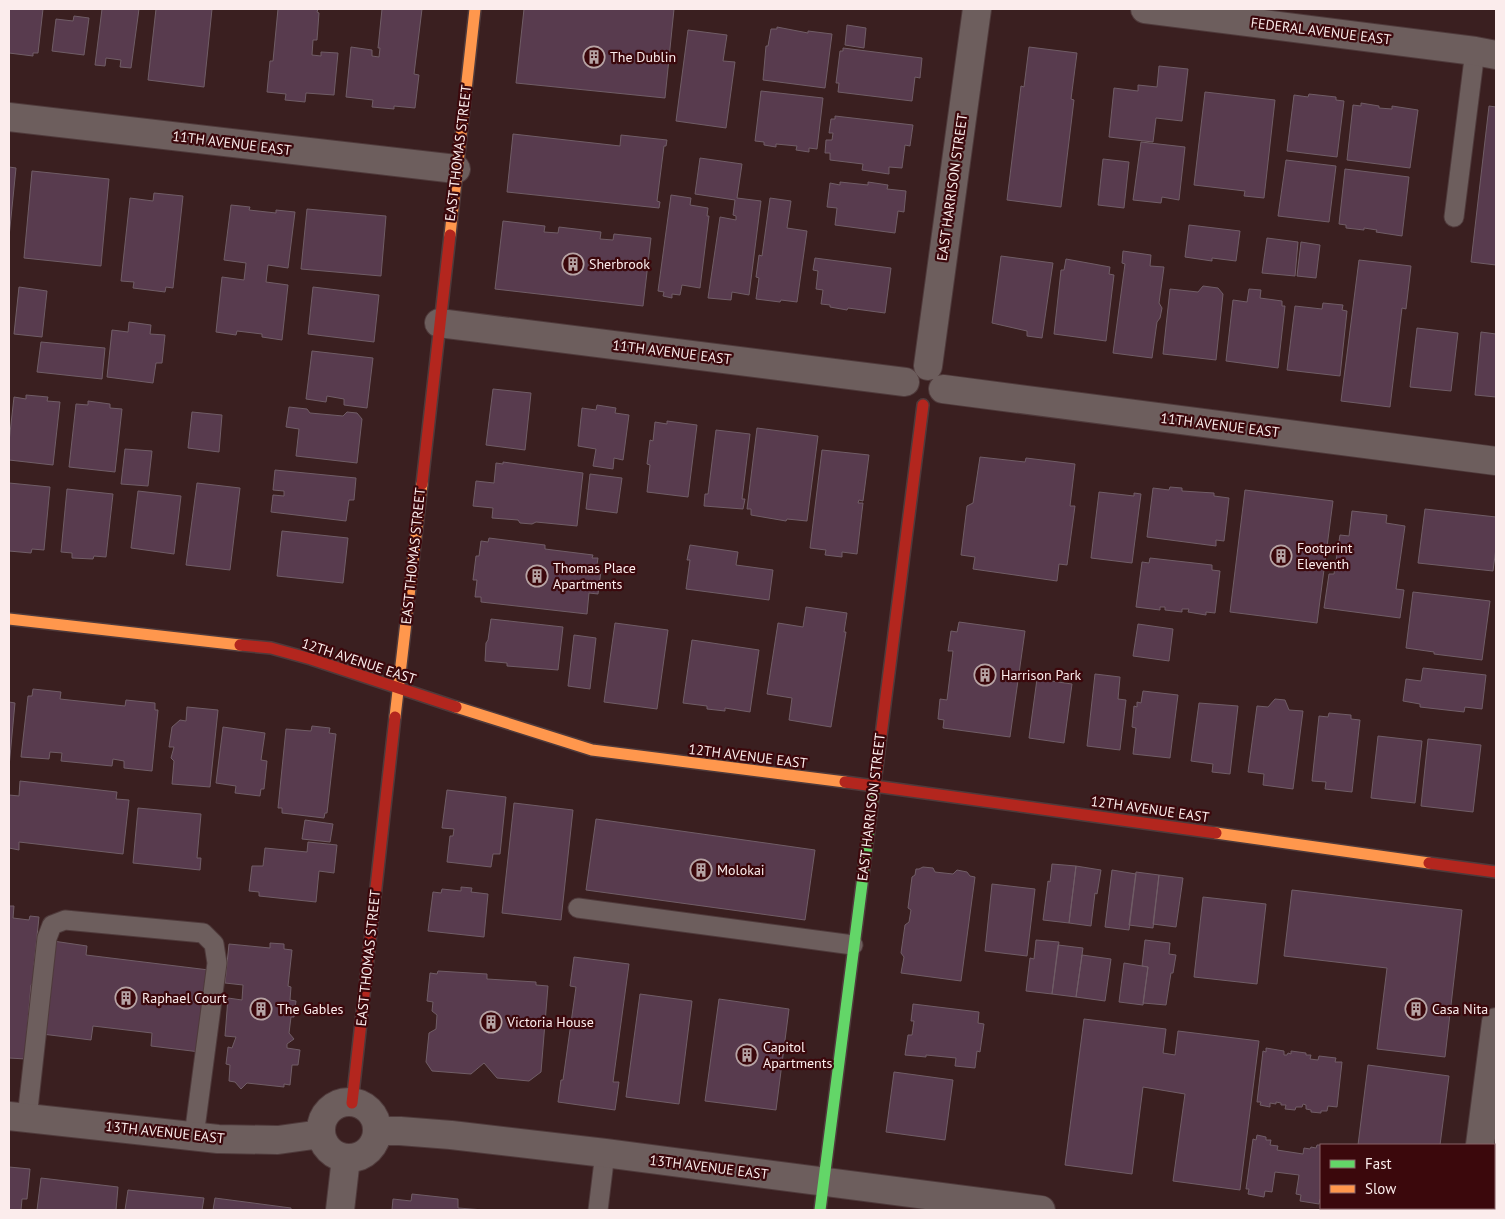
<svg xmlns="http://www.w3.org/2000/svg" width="1505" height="1219" viewBox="0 0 1505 1219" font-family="'PT Sans',sans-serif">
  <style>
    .building { fill: #583b4e; stroke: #705d66 }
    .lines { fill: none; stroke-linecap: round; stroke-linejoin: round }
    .lane-casing { stroke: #4f3a3b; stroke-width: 21 }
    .street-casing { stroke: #4f3a3b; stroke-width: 30 }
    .fast-casing { stroke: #4f3a3b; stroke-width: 14 }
    .slow-casing { stroke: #4f3a3b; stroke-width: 14 }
    .jam-casing { stroke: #4f3a3b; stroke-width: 14 }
    .lane { stroke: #6d5e5d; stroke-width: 19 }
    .street { stroke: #6d5e5d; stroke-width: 28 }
    .fast { stroke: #63d668; stroke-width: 11 }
    .slow { stroke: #ff974d; stroke-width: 11 }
    .jam { stroke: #b3261e; stroke-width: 11 }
    .labels { text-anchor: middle; stroke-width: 4.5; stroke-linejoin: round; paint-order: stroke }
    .street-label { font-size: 14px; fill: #fbecec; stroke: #3b080c }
    .poi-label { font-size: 14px; fill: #fbecec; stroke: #3b080c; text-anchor: start }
  </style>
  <rect width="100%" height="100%" fill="#3a1f20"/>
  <path class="building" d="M9,9h34l-5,44h-5v3l-24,-3z
    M102,9h37l-8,59 -11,-1 1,-7 -15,-2 -1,8 -10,-1z
    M156,9h56l-8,78 -56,-7z
    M278,9h40l-1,3 2,1 -2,27h-4l-1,15 9,1v-4l17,1 -4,42 -28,-2 -1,9 -20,-2 1,-6 -19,-2 3,-31h3z
    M382,9h40l-8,65 5,1 -4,33 -21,-2v3l-22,-2 1,-7 -27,-3 5,-50 21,3v6l7,1 1,-9h-2z
    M524,9h150l-9,89 -149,-15z
    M74,16l15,2 -5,37 -32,-4 4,-32 17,2z
    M847,25l19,3 -2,20 -19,-3z
    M777,27l31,6v-2l24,3 -7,54 -62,-8 3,-34h2l3,-17h6z
    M688,30l39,5 -4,26 12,1 -9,66 -50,-7z
    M1029,47l48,6 -6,46 3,1 -13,107 -54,-7 14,-114 3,1z
    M843,48l79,10 -2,20 -5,-1 -3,24 -74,-9 1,-9h-3l4,-32h3z
    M1159,66l29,3 -6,52 -26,-3 -3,24 -44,-5 5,-49 24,3v-6l19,2z
    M761,91l62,7 -6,51 -8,-1v4l-13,-2 1,-4 -21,-2v3l-12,-2v-3l-9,-1z
    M1205,92l70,8 -11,98 -20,-2 1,-5 -51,-6z
    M1309,94l27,3v3l8,1 -7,56 -50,-6 7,-56 14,2z
    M1361,103l18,3v2l13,1v-3l26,4 -8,58 -63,-8 6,-55 8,1z
    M1489,106l7,1v158l-25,-3z
    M835,116l78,9 -3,21 -5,-1 -3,23 -13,-1v7l-27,-4 1,-6 -33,-4v-7h-5l1,-13h6l1,-7h-4l2,-14h4z
    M513,134l107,12 1,-11 46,5 -1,6h-2l-7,55 3,1 -1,6 -152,-16z
    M1141,142l44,5 -6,53 -17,-3 -1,6 -28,-3z
    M700,158l42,6 -5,34 24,3 -12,94 -17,-3 -1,8 -23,-2 12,-81 16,3v-4l-3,-1 2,-15 -40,-6z
    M1103,159l26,3 -5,46 -26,-3z
    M1286,160l50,6 -7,56 -51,-6z
    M9,167l7,1 -7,69z
    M1345,169l64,8 -7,59 -26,-4 1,-2 -13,-2v2l-18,-2v-3l-7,-1z
    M32,171l77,8 -8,87 -77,-8z
    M840,182l28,3v-3l20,3 -1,4 19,2 -2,21 -6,-1 -3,22 -60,-8 2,-17 -10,-1 3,-24 10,2z
    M154,193l29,3 -10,92 -7,-1 -1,5 -32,-4 1,-6 -13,-1 9,-83 23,3z
    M671,195l20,3 -1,7 18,3 -1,8h2l-9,72 -18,-3 -2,10 -8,-1v4l-9,-2 1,-4 -6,-1z
    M770,198l21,3 -4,27 20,3 -10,71 -16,-2 -1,2 -24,-3 3,-21 -3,-1 3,-22 3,1z
    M231,205l19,2 -1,3 27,3v-3l19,2 -7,56 -20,-3 -2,17 22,3 -6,55 -20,-3v-3l-25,-3 -1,4 -20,-3 6,-55 22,3 2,-17 -22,-3z
    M307,209l79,7 -5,60 -80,-7z
    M503,221l42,5 -1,6 14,1 1,-6 42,5 -1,7 13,1 1,-6 37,4 -8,68 -148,-17z
    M1189,225l51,6 -4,30 -24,-3v3l-27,-4z
    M1267,238l31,4 -3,34 -33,-3z
    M1301,242l19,3 -4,33 -19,-2z
    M1123,251l28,4 -1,11 14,1 -5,36 3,5 -2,10 -3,4 -5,36 -39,-5 12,-89 -3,-1z
    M1001,256l52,7 -11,75 -15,-2v-5l-35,-8z
    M815,258l76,10 -6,45 -37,-5 -1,2 -17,-3v-2l-9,-1 2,-14 -7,-1 2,-18 -5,-1z
    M1066,259l44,8 -1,7 5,1 -8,66 -52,-7 7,-64h3z
    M1359,260l52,6 -5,43 -4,-1 -12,99 -49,-6z
    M1203,286l15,2 5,6 -7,66 -53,-6 7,-65 28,3z
    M19,287l28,4 -5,46 -28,-3z
    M313,287l66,8 -5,47 -66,-8z
    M1249,289l12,1 -1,8 22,3v5h3l-7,62 -52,-7 7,-61 14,2z
    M1323,303l20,2 -1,5 5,1 -7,65 -53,-6 8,-64 27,3z
    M129,322l22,3 -1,9 15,1 -3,28h-6l-3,20 -46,-6 5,-47 16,2z
    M1417,328l41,5 -7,58 -41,-4z
    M1481,332l15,2v63l-21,-2z
    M41,342l64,6 -3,31 -65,-7z
    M312,351l61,7 -6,50 -23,-3v-6l-17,-3 -1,6 -20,-3z
    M493,389l38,4 -6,57 -39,-5z
    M26,395l22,2 -1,4 13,1 -7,63 -44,-5v-18l5,-45 12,2z
    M88,401l22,3v4l12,1 -7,63 -46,-5 7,-63 12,1z
    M597,405l19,3 -1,5 14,2 -6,45 -9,-2 -1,11 -20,-3 3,-17 -18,-3 4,-38 14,2z
    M289,407l18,2 3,4 33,3 4,-4 10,1 5,6 -5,44 -61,-7 3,-27 -13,-2z
    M192,412l30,3 -3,37 -31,-4z
    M667,421l30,4 -9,72 -41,-5 3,-27 -3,-1 3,-24 3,1 2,-19 12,2z
    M757,428l61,8 -11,85 -20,-2 -1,2 -35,-6v-6h-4z
    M716,430l34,4 -8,65h3l-2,10 -39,-3 1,-12h3z
    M125,449l27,2 -4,35 -27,-2z
    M822,450l47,5 -6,46 -4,-1 -1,3h5l-6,51 -15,-2v5l-17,-2 1,-5 -16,-2z
    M980,457l45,5 1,-4 49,6 -5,42h5l-8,59 -8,-1 -2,17 -84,-12 2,-12 -14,-2 6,-49 6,-3z
    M503,462l80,11 -6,53 -41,-4 -4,2 -12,-1 -2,-3 -26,-2 1,-10 -20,-2 3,-25 18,2 2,-20 7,1z
    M275,470l81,8 -2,22h-5l-3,21 -75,-9 2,-17 11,1v-5l-11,-1z
    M590,474l32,4 -5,35 -31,-4z
    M9,483l41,4 -6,63 -12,-1 -1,4 -22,-2z
    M197,483l43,5 -10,82 -44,-5z
    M1170,487l12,1v3l32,2v3l15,2 -5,43 -8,-1v6l-69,-9 6,-49 16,2z
    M67,489l46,5 -7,63 -12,-1 -1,3 -21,-1v-5l-11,-1z
    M1245,490l88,11 -16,122 -87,-11z
    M138,491l43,5 -7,58 -43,-6z
    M1099,492l35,4v-3l7,1 -9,69 -41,-5z
    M1425,509l71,8v31l-3,23 -75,-8z
    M1352,511l35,4 -1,8 19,3 -9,63 8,1 -4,28 -76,-10 5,-34h5l6,-39 9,1z
    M282,531l66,7 -5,45 -66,-7z
    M489,538l56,7v4l48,6 -1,3h6l-2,13h5l-3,23 -9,-1 -2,21 -106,-12v-5h-6l2,-17h-4l3,-24h3l2,-15 7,1z
    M690,545l48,7 -2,13 37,5 -4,30 -83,-11 4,-29h-3z
    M1150,558l62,7v5l8,1 -5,42 -9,-1v3l-18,-3 1,-3h-7v3l-17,-2v-3h-5v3l-24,-3 6,-45 7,1z
    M1413,592l77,9 -8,59 -48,-6v-2l-28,-4z
    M806,607l41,6 -3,19h2l-15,95 -42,-7 3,-22 -25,-4 11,-71 25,4z
    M491,619l72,8 -5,43 -51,-4v-3l-22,-2 1,-18 2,-3z
    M959,622l66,9 -15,106 -67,-9 1,-8 -6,-1 2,-20 7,1 6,-49h-5l3,-20 6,1z
    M615,623l53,7 -11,79 -53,-7z
    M1138,624l35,5 -4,32 -36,-5z
    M574,635l22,3 -6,51 -22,-3z
    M692,640l67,10 -9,62 -25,-4v3l-18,-2v-3l-24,-3z
    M1423,668l63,7 -4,34 -17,-2 -1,5 -44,-5v-3l-17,-3 3,-22 15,2z
    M1095,674l25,3 -2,22 8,1 -6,50 -33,-4z
    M1037,679l35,5 -8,59 -35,-5z
    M33,689l28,3 -1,7 65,7 1,-6 29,3v7h3l-6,61 -28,-3v-7l-11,-2 -1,7 -51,-5 1,-8 -12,-1 -1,7 -28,-2 7,-61h4z
    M1143,691l35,4 -8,63 -37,-4 3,-26 -4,-1 2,-21 3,1v-5l4,1z
    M1275,699l10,1 4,10 14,1 -10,78 -30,-4 1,-11 -16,-2 9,-66 11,1z
    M9,702l6,1 -6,64z
    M1199,703l39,3 -8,68 -18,-2 1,-8 -22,-3z
    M187,707l31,3 -8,77 -38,-3 2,-23 -3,-3 3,-11h-5l3,-20 8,-7 6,1z
    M1329,713l22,2v4l9,1 -8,72 -27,-3 1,-7 -14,-1 7,-65 9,1z
    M312,726l18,2 -1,5 7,1 -9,79h-2l-1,5 -42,-5v-5h-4l8,-79 25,2z
    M223,727l42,6 -4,27 6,1 -3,28h-3l-1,7 -25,-3 1,-7 -20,-3z
    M1378,736l44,5 -7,62 -44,-5z
    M1428,739l53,6 -8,67 -52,-6z
    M20,781l97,11 -1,7 13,1 -6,54 -104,-12v8l-10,-2v-53l10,1z
    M447,790l59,7 -6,57h-7l-2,13 -44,-5 3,-26h3l1,-7 -12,-1z
    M514,803l59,7 -12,110 -59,-7z
    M138,808l63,6 -4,44h4l-1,12 -67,-7z
    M596,819l219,31 -10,70 -219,-30z
    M305,820l28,4 -3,18 -28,-3z
    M308,842l29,3 -3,28 -15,-2 -3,31 -57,-6v-4l-10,-1 3,-25h11l2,-18 42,4z
    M1052,864l24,2 -7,57 -26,-3 5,-39 2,1z
    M1076,866l25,4 -4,24 -2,-1 -4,33 -22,-3z
    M923,867l10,1 2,4 18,2 4,-4 10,2 3,4 5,1 -14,104 -60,-8 3,-16 -3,-4 4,-28 4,-3 2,-12 -3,-2 4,-31 3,-2 1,-6h3z
    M1112,870l24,4 -7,56 -24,-3z
    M1136,872l23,3 -6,53 -24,-3z
    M1159,875l24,3 -7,49 -23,-3z
    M992,884l43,5 -8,67 -42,-5z
    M461,887l11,1 -1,4 17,2 -4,43 -56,-6 5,-39 8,1 1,-4 19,2z
    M1292,890l170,20 -17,147 -68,-8 10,-81 -103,-12z
    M1203,897l63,7 -9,80 -63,-7z
    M9,906h5l-1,12 16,2 1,-4 9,1 -5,48 3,5 -1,9 -5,6 -4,47h3l-4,27 -17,-1z
    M1036,940l23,2 -7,52 -26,-3 4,-33 4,1z
    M1145,940l25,3 -1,11 7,1 -3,18h-2l-5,32 -23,-2 5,-36 -6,-1z
    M53,941l34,5 -1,9 123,15 -9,82 -49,-6 1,-13 -59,-7 -2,14 -49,-6z
    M270,943l14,1v5l8,1 -4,36 3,1 -1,13 6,1 -2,16h-3l-2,16 5,6 -7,5v4l13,2 -2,15h-6l-2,20 -6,-1v3l-37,-4 -6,6 -6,-7 -6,-1 1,-16 -4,-1 2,-17 4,1 4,-11 -11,-1 3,-38 14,2 1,-15 -18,-2 4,-39 41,4z
    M1058,945l25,3 -7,49 -24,-3z
    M1082,955l29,4 -6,42 -29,-4z
    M574,957l55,7 -16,118h6l-4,28 -57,-8 3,-22h2l13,-93 -6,-1z
    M1124,963l24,4 -5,38 -24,-3z
    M438,971l49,3v5l49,3v3l12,1 -7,86 -12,9 -32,-3 -13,-15 -13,11 -39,-3 -6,-9 3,-29 7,-4 1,-14 -5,-4 1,-9 -6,-1 3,-28 7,1z
    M640,994l52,7 -13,103 -53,-7z
    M719,999l70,10 -13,101 -71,-9z
    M913,1004l66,8 -1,11 6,1 -4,28 -3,-1 -2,17 -20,-2 1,-8 -30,-3v2l-21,-2 3,-20h4l2,-14h-3z
    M1084,1019l82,10 -3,24 12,2 3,-24 81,10 -19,149 -67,-9 12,-87 -42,-7 -11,87 -67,-9z
    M1266,1048l18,3v4h3l1,-2 3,1v-3l15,2v2h5l-1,4 8,1 1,-4 17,2 -1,4h7l-5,45 -9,-1 -1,5h-6v2l-10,-1v-2l-5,-1v-4l-3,-1 -1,3h-6l-1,3 -10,-1 1,-4h-5v-2l-5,-1v2l-6,-1v4l-10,-2 1,-3h-4l6,-51 3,1z
    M1368,1065l81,11 -9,69h-82z
    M894,1072l59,8 -8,60 -59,-8z
    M1257,1135l9,2v3h5l-1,5 8,1 -1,4 26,4 1,-6 6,1 1,-2 5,1 1,-3h4v54h-1l-1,5 -19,-3 1,-6 -5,-1 3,-19 -24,-3 -3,20 -7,-1 -1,6 -16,-3 1,-5h-3l7,-50 3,1z
    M9,1167l21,2 -3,30h-5l-1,11h-12z
    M41,1178l77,9 -2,23h-79z
    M128,1190l76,8 -2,12h-77z
    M412,1194l46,5v9l26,2h-92l1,-11 18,2z
    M215,1198l76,10v2h-78z
    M1371,1208h60v2h-42z"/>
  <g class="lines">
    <g class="lane-casing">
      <path id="lane" d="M1454,217l21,-166
        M578,908l275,37
        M27,1118l20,-180 5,-13 13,-5 138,13 11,11 3,19 -23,173
        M598,1210l7,-57"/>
    </g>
    <g class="street-casing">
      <path id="street" d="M1145,9l330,42 21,4
        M9,117l447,52
        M439,323l466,59
        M928,366l49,-357
        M943,389l553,72
        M321 1130a28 28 0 1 1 56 0a28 28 0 1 1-56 0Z
        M9,1116l209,23 60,1 43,-6
        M377,1131h23l51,4 154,18 436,57
        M1480,1145l16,-123
        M340,1210l6,-52
        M1471,1210v-2"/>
    </g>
    <g class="fast-casing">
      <path id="fast" d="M820,1210l55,-427"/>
    </g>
    <g class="slow-casing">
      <path id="slow" d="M450,235l25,-226
        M9,619l231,26
        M456,707l136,43 253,32
        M395,717l27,-233
        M1216,833l213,30"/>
    </g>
    <g class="jam-casing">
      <path id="jam" d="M422,484l28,-249
        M240,645l31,3 40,11 145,48
        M845,782l371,51
        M875,783l48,-378
        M1429,863l67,9
        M352,1103l43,-386"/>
    </g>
    <use href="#lane" class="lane"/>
    <use href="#street" class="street"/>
    <use href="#fast" class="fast"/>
    <use href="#slow" class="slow"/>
    <use href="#jam" class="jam"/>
  </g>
  <defs>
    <g id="building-ring" transform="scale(1.125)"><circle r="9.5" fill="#3b080c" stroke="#b7a4a5" stroke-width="1.5"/><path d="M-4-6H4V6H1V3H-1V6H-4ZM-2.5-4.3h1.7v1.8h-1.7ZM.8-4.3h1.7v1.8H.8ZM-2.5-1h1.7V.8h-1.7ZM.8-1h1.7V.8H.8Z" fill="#b7a4a5"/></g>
  </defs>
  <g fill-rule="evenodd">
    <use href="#building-ring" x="594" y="57"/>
    <use href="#building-ring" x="573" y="264"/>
    <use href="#building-ring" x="1281" y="556"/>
    <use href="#building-ring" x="537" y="576"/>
    <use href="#building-ring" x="985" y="675"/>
    <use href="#building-ring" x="701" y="870"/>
    <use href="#building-ring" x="126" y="998"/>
    <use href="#building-ring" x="261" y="1009"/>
    <use href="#building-ring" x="1416" y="1009"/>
    <use href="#building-ring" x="491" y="1022"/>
    <use href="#building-ring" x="747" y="1055"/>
  </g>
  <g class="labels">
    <g class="street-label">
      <text transform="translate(1321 31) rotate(7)" y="5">FEDERAL AVENUE EAST</text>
      <text transform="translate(232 143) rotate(7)" y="5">11TH AVENUE EAST</text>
      <text transform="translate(458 153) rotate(-83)" y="5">EAST THOMAS STREET</text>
      <text transform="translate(952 187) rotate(-82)" y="5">EAST HARRISON STREET</text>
      <text transform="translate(672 352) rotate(7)" y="5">11TH AVENUE EAST</text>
      <text transform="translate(1220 425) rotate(7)" y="5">11TH AVENUE EAST</text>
      <text transform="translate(413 556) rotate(-84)" y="5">EAST THOMAS STREET</text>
      <text transform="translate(359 661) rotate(18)" y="5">12TH AVENUE EAST</text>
      <text transform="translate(748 756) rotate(7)" y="5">12TH AVENUE EAST</text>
      <text transform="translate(871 807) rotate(-83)" y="5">EAST HARRISON STREET</text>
      <text transform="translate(1150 809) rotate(8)" y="5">12TH AVENUE EAST</text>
      <text transform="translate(368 958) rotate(-84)" y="5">EAST THOMAS STREET</text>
      <text transform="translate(165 1132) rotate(6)" y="5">13TH AVENUE EAST</text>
      <text transform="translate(709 1167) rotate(7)" y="5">13TH AVENUE EAST</text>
    </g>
    <g class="poi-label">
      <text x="610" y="62">The Dublin</text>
      <text x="589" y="269">Sherbrook</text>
      <text x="1297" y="553">Footprint<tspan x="1297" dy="16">Eleventh</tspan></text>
      <text x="553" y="573">Thomas Place<tspan x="553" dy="16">Apartments</tspan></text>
      <text x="1001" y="680">Harrison Park</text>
      <text x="717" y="875">Molokai</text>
      <text x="142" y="1003">Raphael Court</text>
      <text x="277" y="1014">The Gables</text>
      <text x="1432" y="1014">Casa Nita</text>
      <text x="507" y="1027">Victoria House</text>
      <text x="763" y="1052">Capitol<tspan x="763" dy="16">Apartments</tspan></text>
    </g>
  </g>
  <rect width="1505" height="1219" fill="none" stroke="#fbecec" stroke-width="20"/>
  <rect x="1320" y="1144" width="175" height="65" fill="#3b080c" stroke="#886366"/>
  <rect x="1330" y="1160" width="25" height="8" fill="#63d668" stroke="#886366"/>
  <text x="1365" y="1169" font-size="15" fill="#fbecec">Fast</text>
  <rect x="1330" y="1185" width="25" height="8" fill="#ff974d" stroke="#886366"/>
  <text x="1365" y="1194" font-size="15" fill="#fbecec">Slow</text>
</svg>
